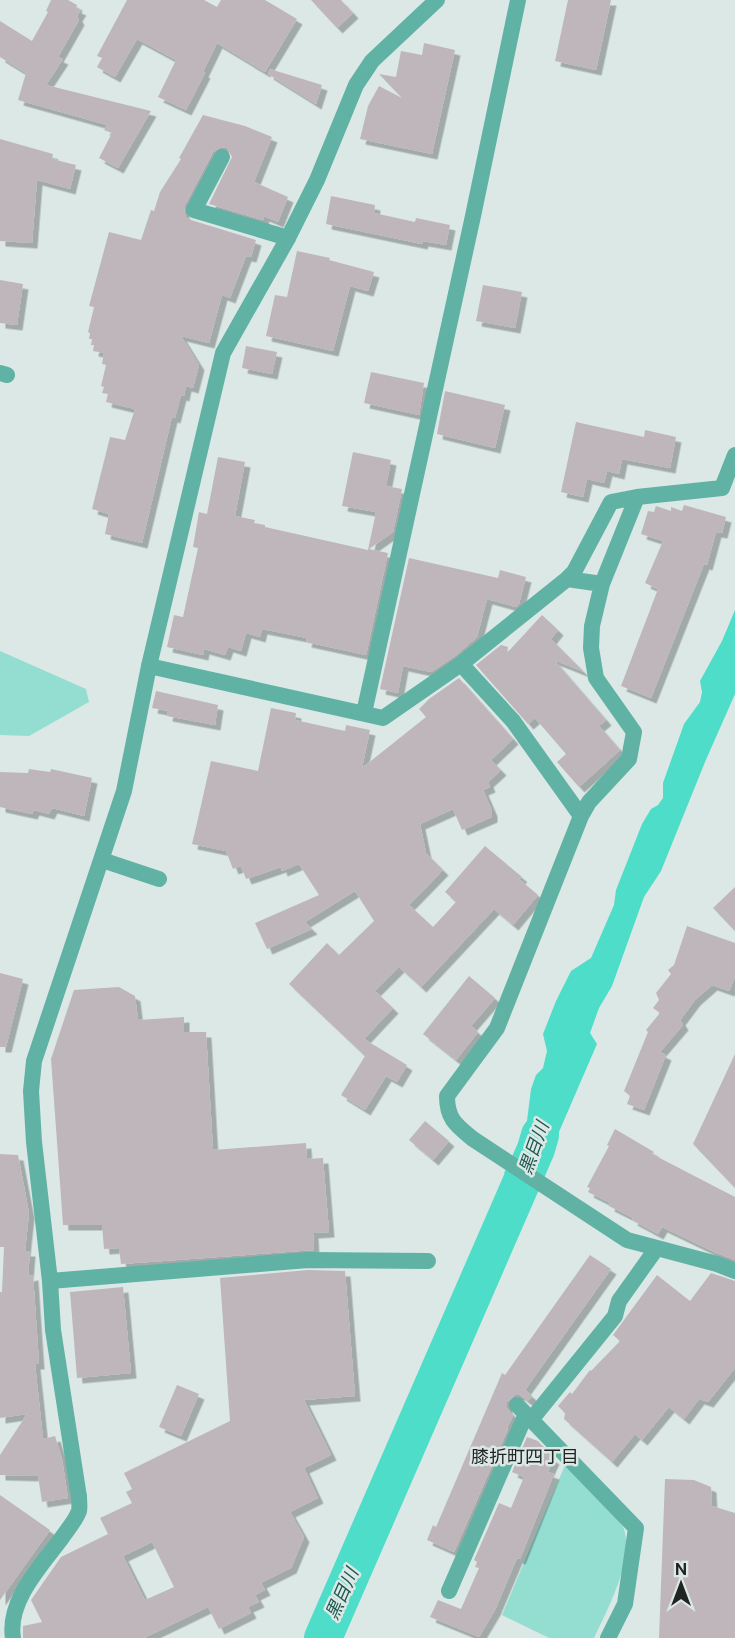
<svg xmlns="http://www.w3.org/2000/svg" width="735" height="1638" viewBox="0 0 735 1638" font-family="'Public Sans','Noto Sans JP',sans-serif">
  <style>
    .green { fill: #93ded1 }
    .water { fill: #4dddc9 }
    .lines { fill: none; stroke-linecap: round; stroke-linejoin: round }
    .river { stroke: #4dddc9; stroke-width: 38 }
    .building { fill: #bfb6bc; fill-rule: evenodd; filter: url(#shadow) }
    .minor { stroke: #60b2a4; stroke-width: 16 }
    .tertiary { stroke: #60b2a4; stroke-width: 16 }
    .labels { text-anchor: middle; stroke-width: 5; stroke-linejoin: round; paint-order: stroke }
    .water-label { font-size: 18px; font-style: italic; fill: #1d584f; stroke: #dce8e5 }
    .neighbourhood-label { font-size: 18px; fill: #202423; stroke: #dce8e5 }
  </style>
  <defs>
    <filter id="shadow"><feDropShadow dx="5.5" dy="5.5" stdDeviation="0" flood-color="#0004"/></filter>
  </defs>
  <rect width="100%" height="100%" fill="#dce8e5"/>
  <path class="green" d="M0,651l86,38 3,13 -60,34 -29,-1z
    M565,1465c10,10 57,56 59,64 10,32 -17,81 -30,109h-45l-47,-23z"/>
  <path class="water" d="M735,610v84l-30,68 -44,109 -17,26 -32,89 -13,22 -9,25 7,11 -64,148 -29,-19 16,-31 7,-21 4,-32 5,-14 7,-7 4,-17 -4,-17 13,-33 15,-30 20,-13 23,-53 2,-15 26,-66 9,-15 7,-4 5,-7v-15l21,-59 16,-22 2,-10 -2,-11 22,-40z"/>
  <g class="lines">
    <path class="river" d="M323,1638l213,-489 4,-14"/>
  </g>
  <path class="building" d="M51,0h17l9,5 -1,3 5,2 -4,6 2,4 -21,37 5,2 -17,26 105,26 -33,57 -19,-10 13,-25 -8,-3 3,-5 -89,-25 8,-27 -26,-16v-36l32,20 16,-29 -2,-1z
    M127,0h77l13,7 4,-7h44l32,19 -32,53 -48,-29 -14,29 2,1 -19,37 -28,-13 18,-37 -39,-21 -22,38 -18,-10 5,-9 -5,-2z
    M311,0h30l12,13 -16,15z
    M568,0h43l-15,70 -41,-9z
    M424,43l31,7 -23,104 -72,-15 8,-33 11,-20 23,12 -23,-24 17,3 5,-26 21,4z
    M270,69l52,16 -6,19 -48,-30z
    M203,115l42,11 27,11 -18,45 34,15 -10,25 -14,-6 -1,4 -54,-16 23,-47 -5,-9 -6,-1 -8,5 -28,53 -1,7 2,5 5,3 65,20 -5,17 -5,-1 -16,42 -8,-3 -13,48 -28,-7 18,29 -6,23 -7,-2 -2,10 -3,-1 -6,23 -3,-1 -30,126 -37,-9 4,-20 -17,-5 18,-72 15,3 10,-31 -29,-7 2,-8 -6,-1 2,-6 -3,-1 5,-21 -4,-1 2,-11 -11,-2 1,-6h-3l1,-6h-3l1,-6 -2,-1 6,-25 -5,-1 20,-74 32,8 10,-30 3,1 6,-19 21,-33 -2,-1z
    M0,139l53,15 -1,5 24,6 -6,24 -33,-9 -5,63 -32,-2z
    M331,196l44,9 -1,8 41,9 1,-4 34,7 -4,20 -23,-4 -1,3 -96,-20z
    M297,251l33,7 -1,2 45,12 -6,19 -18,-5 -17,65 -67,-15 9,-41 12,2z
    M0,280l23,4 -6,41 -17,-2z
    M483,285l39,7 -7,36 -39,-7z
    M246,346l31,6 -5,22 -30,-6z
    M371,372l53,11 -5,32 -55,-12z
    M445,391l60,14 -10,43 -58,-14z
    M576,422l68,15 1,-7 31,7 -6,31 -48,-9 -3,15 -12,-3 -3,12 -17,-4 -4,18 -22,-5z
    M353,452l38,8 -5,26 16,3 -9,43 -24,17 19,4 -22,102 -60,-13 1,-4 -45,-9 -2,8 -14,-4 -5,18 -13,-4 -3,8 -21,-6 -1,6 -36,-8 7,-32 9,2 15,-69 -5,-1 6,-35 8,2 11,-57 27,5 -10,54 20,4 -1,3 11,2v2l103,23 8,-38 -34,-6z
    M684,505l42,12 -4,16 -6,-1 -9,33 -3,-1 -53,134 -30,-12 37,-97 -13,-6 18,-42 -22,-7 7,-23 6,1 2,-6 15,5v-4l11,4z
    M409,558l89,20 2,-8 26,7 -7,27 -3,3 -29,-8 -10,38 -22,19 -24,16 -28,-6 -5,27 -18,-4z
    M542,615l16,15 -7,9 33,33 -30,-12 52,60 -7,6 21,24 -41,37 -22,-25 9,-8 -31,-36 -7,6 -52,-59 25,-20 7,2 -1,6z
    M459,678l54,61 -22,21 10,10 -13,12 2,5 -7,3 9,21v6l-30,13 -9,-21 -33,15 6,29 17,17 -34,35 24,22 23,-25 -11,-10 40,-46 37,31 -3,2 19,16 -25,30 -19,-16 -73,78 -22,-20 -24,24 18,17 -29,31 43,26 -10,17 -11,-6 -21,34 -24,-15 24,-39 -76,-72 38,-41 12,12 35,-34 -19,-30 -50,31 7,7 -45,20 -12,-26 64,-28 -20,-31 -17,7 -1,-4 -35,12 -5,-13 -8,3 -7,-18 -34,-7 5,-21 14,-62 47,10 13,-63 25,5 -1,7 50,11 1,-6 24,5 -8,38 64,-51 -7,-8 10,-10z
    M156,691l62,14 -3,20 -48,-9 1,-5 -16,-3z
    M29,769l21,3 1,-3 41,9 -8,38 -32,-8 -3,6 -15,-4 -2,4 -32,-7v-35l28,1z
    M735,887v44l-22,-23z
    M687,926l48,17v34l-6,14 -17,-6 -17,15 -15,20 3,5 -23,27 6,3 -22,55 -17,-6 3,-8 -6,-5 24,-59 -2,-2 14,-17 -7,-5 6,-8 -3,-7 15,-19 -3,-4 6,-5z
    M0,973l23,6 -17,68h-6z
    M469,976l26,22 -24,28 7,6 -22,28 -33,-26z
    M119,987l16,9 3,24 46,-3v15h22l7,118 93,-7 1,16 16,-1 6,74 -16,1 1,17 -193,14 -2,-16 -15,1 -2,-24h-39l-12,-166 23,-69z
    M735,1054v134l-42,-44z
    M425,1121l24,20 -16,19 -24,-20z
    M615,1129l39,23 -2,2 83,43v63l-21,-8 -52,-25 -4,7 -26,-14 1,-2 -24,-12 1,-3 -22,-11 2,-4 -3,-1 22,-41 -2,-1z
    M0,1154l18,1 11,58 -4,38h5l-2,25 5,-1 6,89h-4l8,75 12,-3 7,23 6,39 -26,4 -4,-26 -38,-1v-20l27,-41 -27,4v-126h2l2,-45h-4z
    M590,1255l21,14 -86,121 7,6 -4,5 -8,-6h-5l-8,7v6l6,8 -6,12 1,1 -54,123 -27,-12 6,-15 3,2 66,-154 3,2z
    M308,1270l37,1 10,125 -51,4 27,55 -27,13 14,30 -28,14 14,25 -13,31 -30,15 4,7 -10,5 4,7 -11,5 3,6 -32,16 -11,-22 -64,31h-121v-12l19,-4 -11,-22 30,-43 47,-23 -8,-16 32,-15 -6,-11 6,-3 -8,-16 106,-52 -10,-143zM152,1542l22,45 -29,13 -22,-44z
    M711,1273l24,8v87l-27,34 -9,-3 -15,20 -15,-12 -27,33 -7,-6 -23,28 -48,-43 1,-6 -7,-7 12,-14 2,2 18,-24 1,1 29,-30 -7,-6 44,-60 33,26z
    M123,1287l8,86 -54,5 -7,-86z
    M177,1385l22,9 -18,42 -22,-9z
    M527,1437l11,4 10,11 -2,2 8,5 -6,13 6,2 -34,85 -3,-1 -22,52 -16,27 -49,-20 8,-17 23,9 18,-41 -4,-1 2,-5 -3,-2 25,-57 12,5 13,-31 -12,-5z
    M665,1479l29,1 17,7 1,19 23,7v125h-76z
    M0,1495l50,35 -50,70z"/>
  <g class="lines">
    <path class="minor" d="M222,157l-28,53 94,28
      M0,373l7,2
      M567,579l7,-7 37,-70 26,-5
      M461,664l52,57 68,95 -84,212 -50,68c0,23 9,29 26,43l154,101 90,24 18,7
      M149,666l234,52 78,-54 106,-85 35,5 35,-87 85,-9 13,-33
      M364,713l109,-497 45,-216
      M581,816l8,-14 40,-43 5,-27 -38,-54 -5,-30 1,-22 10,-42
      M102,860l57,19
      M50,1281l258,-21 120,1
      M517,1405l119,123 -11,76 -17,34
      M531,1420l84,-104 4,-15 37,-52
      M449,1591l77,-177
      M13,1638c-6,-37 28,-72 48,-99 6,-9 15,-19 18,-28 1,-4 0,-10 0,-14"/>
    <path class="tertiary" d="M79,1497l-26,-167 -3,-49 -16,-139 -3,-51 3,-30 90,-270 25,-125 74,-313 65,-115 29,-58 39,-95 16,-24 65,-61"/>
  </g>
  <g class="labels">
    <g class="water-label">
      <text transform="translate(534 1148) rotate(-70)" y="6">黒目川</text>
      <text transform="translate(342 1594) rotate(-66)" y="6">黒目川</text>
    </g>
    <g class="neighbourhood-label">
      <text x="525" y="1463">膝折町四丁目</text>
    </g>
  </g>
  <g transform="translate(681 1584)" stroke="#dce8e5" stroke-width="4.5" paint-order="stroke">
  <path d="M0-4.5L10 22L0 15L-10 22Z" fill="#202423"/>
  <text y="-9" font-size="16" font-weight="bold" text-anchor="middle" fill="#202423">N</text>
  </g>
</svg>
